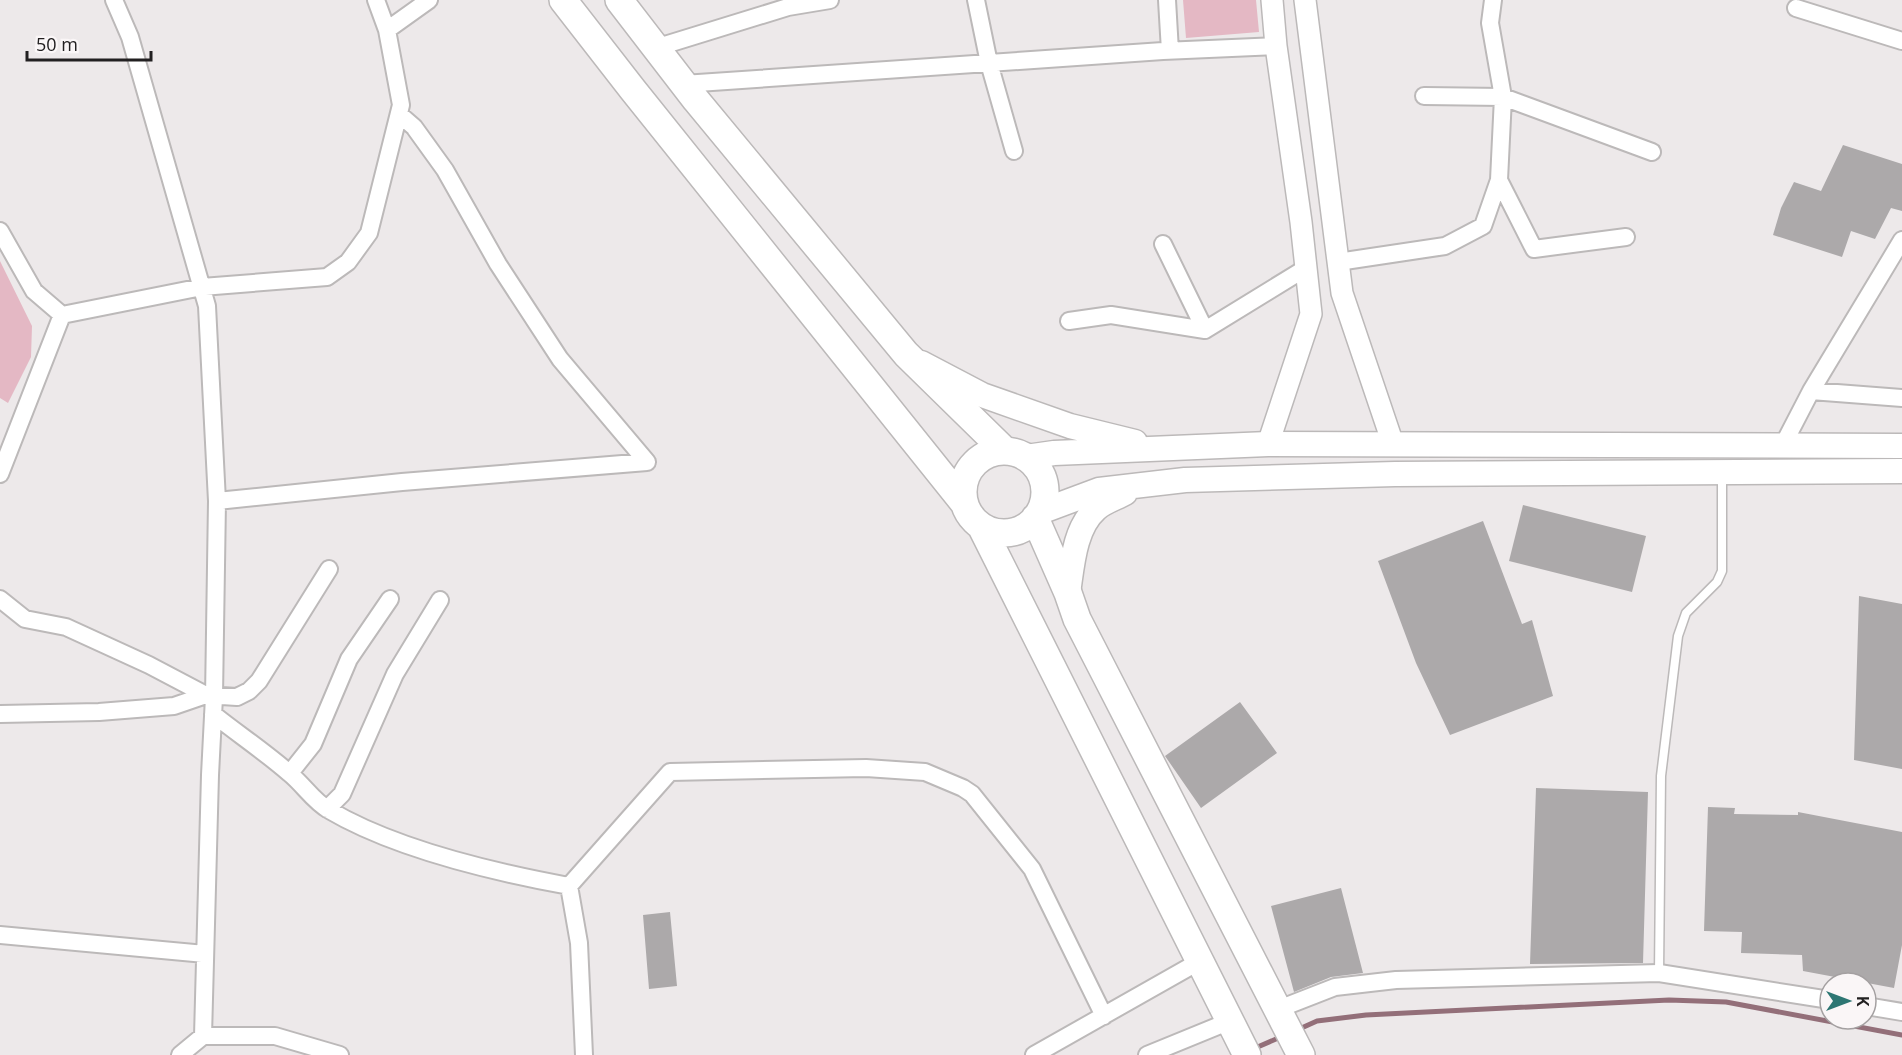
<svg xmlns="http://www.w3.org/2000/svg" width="1902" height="1055" viewBox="0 0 1902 1055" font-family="'Open Sans',sans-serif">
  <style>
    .green { fill: #e4b8c4 }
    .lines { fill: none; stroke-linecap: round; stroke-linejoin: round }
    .stream { stroke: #936f79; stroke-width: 5 }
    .building { fill: #aca9aa }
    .service-casing { stroke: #bcb9b9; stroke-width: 11 }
    .minor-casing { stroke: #bcb9b9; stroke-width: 20 }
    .tertiary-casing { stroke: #bcb9b9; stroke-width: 24 }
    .secondary-casing { stroke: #bcb9b9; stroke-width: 27 }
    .primary-casing { stroke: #bcb9b9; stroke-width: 30 }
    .service { stroke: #fff; stroke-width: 8 }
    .minor { stroke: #fff; stroke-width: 16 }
    .tertiary { stroke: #fff; stroke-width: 21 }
    .secondary { stroke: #fff; stroke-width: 24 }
    .primary { stroke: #fff; stroke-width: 27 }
  </style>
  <rect width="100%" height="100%" fill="#ede9ea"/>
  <path class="green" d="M1183,0h73l3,32 -73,6z
    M0,261l32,65 -1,31 -23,46 -8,-5z"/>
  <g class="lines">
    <path class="stream" d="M1297,1030l20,-9 49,-6 303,-15 57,2 176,33
      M1253,1049l30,-13"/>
  </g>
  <path class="building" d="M1843,145l59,19v47l-11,-3 -16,31 -24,-8 -9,26 -69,-22 8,-27 13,-26 27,9z
    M1523,505l123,31 -14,56 -123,-31z
    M1483,521l39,103 10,-4 21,76 -103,39 -34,-72 -38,-102z
    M1859,596l43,8v165l-48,-9z
    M1240,702l37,51 -76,55 -36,-52z
    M1536,788l112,4 -5,171 -113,1z
    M1708,807l27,1 -1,6 64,1v-3l104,20v113l-8,43 -91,-17 -1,-16 -61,-2 1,-21 -38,-1z
    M1341,888l22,85 -32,4 -37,15 -23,-86z
    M670,912l7,74 -28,3 -6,-74z"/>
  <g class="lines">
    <g class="service-casing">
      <path id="service" d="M1659,973l2,-197 17,-140 8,-23 31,-31 5,-11v-97"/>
    </g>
    <g class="minor-casing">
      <path id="minor" d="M114,0l16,37 77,269 10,195 -3,196 -4,78 -7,261
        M976,0l13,63 25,88
        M1167,0l3,51
        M1796,8l106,33
        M387,30l42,-30
        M655,48l133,-41 42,-7
        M683,84l480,-33 113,-5
        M1424,96l79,1 149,55
        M399,114l15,13 31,43 53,94 62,95 87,103
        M1499,180l35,69 92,-12
        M0,231l34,60 28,24 140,-28 125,-10 21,-15 21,-29 32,-128 -14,-75 -11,-30
        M1163,244l42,86
        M1338,262l107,-16 38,-20 16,-46 4,-83 -13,-74 3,-23
        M1069,321l42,-6 94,15 101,-62
        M1811,391l91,7
        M1783,445l28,-54 91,-151
        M0,474l62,-159
        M217,501l185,-19 245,-20
        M0,599l25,20 41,8 83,38 57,30 31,2 12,-6 10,-10 70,-112
        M0,714l99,-2 75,-6 32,-11
        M213,714c25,20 52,38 76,59 14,11 25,29 40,37 66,39 164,62 240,76l10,57 5,112
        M290,773l23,-29 36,-85 41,-60
        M327,809l15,-15 53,-120 45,-74
        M569,886l101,-114 196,-4 59,4 38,16 9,6 60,75 72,147
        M0,935l205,19
        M1866,1006l36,6
        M1276,1010l59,-23 61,-7 263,-7 171,27
        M180,1055l23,-19h72l65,19
        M1034,1055l166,-94
        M1147,1055l83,-34"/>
    </g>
    <g class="tertiary-casing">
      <path id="tertiary" d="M1305,0l37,293 51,151
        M1268,444l43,-130 -10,-92 -25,-176 -4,-46"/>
    </g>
    <g class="secondary-casing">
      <path id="secondary" d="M921,363l61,32 88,31 65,16
        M1026,457l28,-4 214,-9 634,2
        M1040,512l59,-22 86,-10 210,-6 507,-3
        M1068,593c4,-26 6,-65 28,-84 7,-7 20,-11 29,-16"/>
    </g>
    <g class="primary-casing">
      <path id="primary" d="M563,0l70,90 331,413
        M619,0l77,100 210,254 98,96
        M963 492a41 41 0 1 1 82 0a41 41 0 1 1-82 0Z
        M1035,518l33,75 9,26 224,436
        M981,526l266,529"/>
    </g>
    <use href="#service" class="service"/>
    <use href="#minor" class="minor"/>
    <use href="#tertiary" class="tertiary"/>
    <use href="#secondary" class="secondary"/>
    <use href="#primary" class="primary"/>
  </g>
  <g transform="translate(1848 1001) rotate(90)"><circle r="28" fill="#faf6f7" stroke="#a4a0a1" stroke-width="1.5"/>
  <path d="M0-4.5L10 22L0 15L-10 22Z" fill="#2d7673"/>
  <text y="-9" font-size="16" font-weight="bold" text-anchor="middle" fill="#222021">K</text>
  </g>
  <path d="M27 51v9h124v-9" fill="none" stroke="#222021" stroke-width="3"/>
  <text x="36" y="51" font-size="18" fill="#222021" stroke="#faf6f7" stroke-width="4.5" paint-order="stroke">50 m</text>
</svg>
